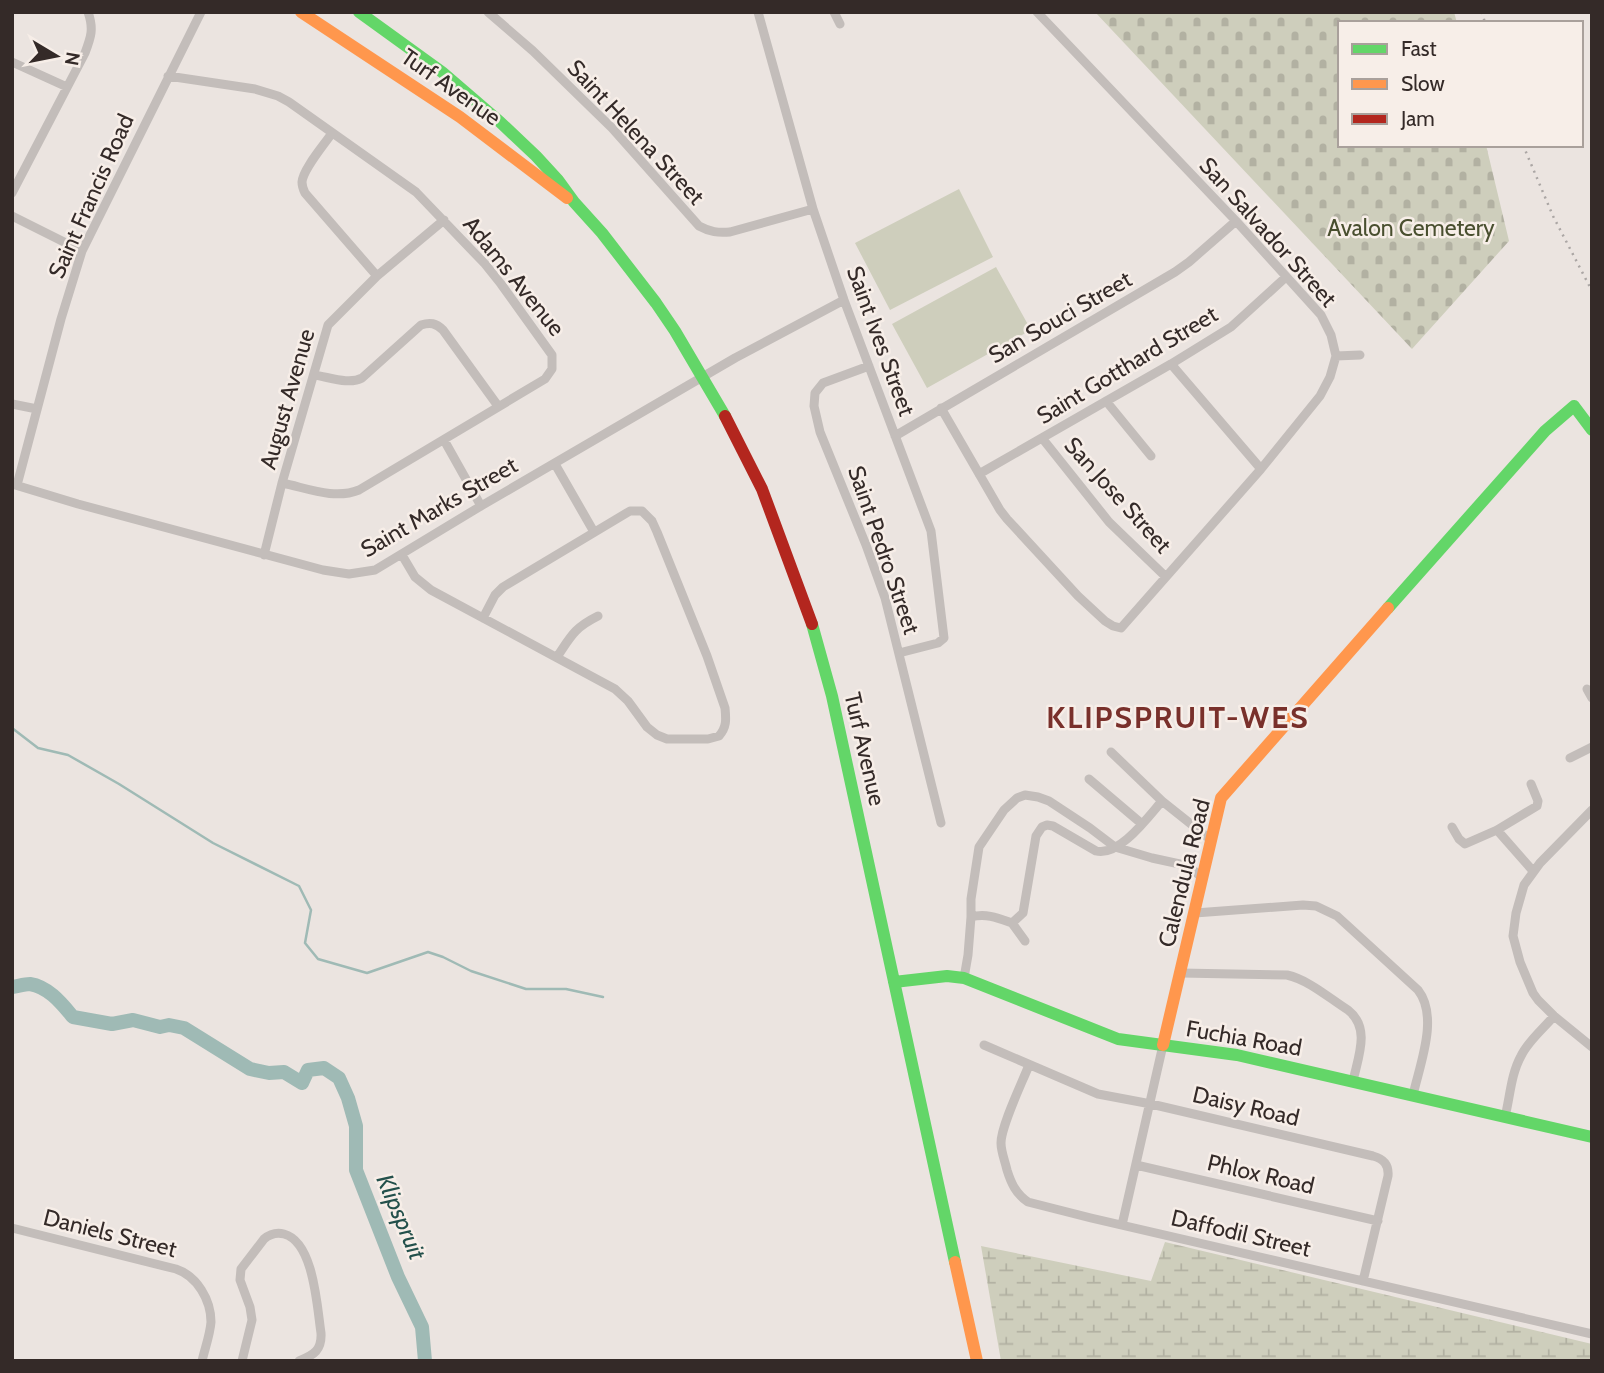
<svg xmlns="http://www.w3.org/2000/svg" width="1604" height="1373" viewBox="0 0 1604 1373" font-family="Cabin,sans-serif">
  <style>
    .wetland { fill: url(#wetland-marsh) }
    .cemetery { fill: url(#cemetery-stones) }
    .green { fill: #cecebc }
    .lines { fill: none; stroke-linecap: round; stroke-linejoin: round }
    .stream { stroke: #9fbab5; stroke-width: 2.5 }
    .river { stroke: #9fbab5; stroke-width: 14 }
    .street { stroke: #c3bdba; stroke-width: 9 }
    .fast { stroke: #63d668; stroke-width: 12 }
    .slow { stroke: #ff974d; stroke-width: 12 }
    .jam { stroke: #b3261e; stroke-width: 12 }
    .rail { stroke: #aba6a4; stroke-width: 2.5; stroke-dasharray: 2 5; stroke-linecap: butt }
    .labels { text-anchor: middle; stroke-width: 5; stroke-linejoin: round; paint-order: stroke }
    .street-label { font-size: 23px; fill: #342a28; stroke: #f7eee8 }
    .park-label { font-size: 23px; fill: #494f2f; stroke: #f7eee8 }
    .water-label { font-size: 24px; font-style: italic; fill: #23504b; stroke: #f7eee8 }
    .district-label { font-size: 30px; font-weight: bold; letter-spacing: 2px; fill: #79302b; stroke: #f7eee8 }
  </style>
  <defs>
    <pattern id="wetland-marsh" width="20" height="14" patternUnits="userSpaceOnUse" patternTransform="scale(1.75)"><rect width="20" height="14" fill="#cecebc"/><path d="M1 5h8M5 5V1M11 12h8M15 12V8" fill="none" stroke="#b2b1a2"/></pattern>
    <pattern id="cemetery-stones" width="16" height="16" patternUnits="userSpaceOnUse" patternTransform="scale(1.75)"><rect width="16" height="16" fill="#cecebc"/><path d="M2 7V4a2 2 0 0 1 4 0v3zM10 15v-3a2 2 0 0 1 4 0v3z" fill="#b2b1a2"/></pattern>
  </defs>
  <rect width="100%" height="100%" fill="#ebe4e0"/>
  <path class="wetland" d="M1165,1242l427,102v17h-591l-20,-115 170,35z"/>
  <path class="cemetery" d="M1095,12h359l3,11h-117v122h146l23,96 -97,108z"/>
  <path class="green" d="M959,189l34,68 -103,53 -35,-67z
    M996,267l35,63 -104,58 -35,-64z"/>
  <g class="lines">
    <path class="stream" d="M12,728l26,20 30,7 51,29 94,59 86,43 12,24 -6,33 13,16 49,14 61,-21 15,5 28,14 55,18h40l37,8"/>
    <path class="river" d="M12,987c6,-1 13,-3 18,-3 19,3 32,20 43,33l39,7 21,-4 27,7 9,-2 15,3 66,41 19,4 15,-1 18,11 6,-13 16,-2 15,10 9,20 8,28v44l42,107 24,50 3,34"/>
    <path class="street" d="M488,12l45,39 79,77 87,98c11,6 19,7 31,6l83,-23
      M758,12l55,197 31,91 87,231 13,107 -6,5 -39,10
      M834,12l6,12
      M12,62l55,25
      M168,76l87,13 23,7 11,6 127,90 69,72 16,20 51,71v14l-7,10 -186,111c-25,10 -52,-2 -77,-7
      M332,133c-8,12 -29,36 -30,49 0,5 1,7 3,11l72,83
      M12,193l73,-140c6,-16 9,-24 3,-41
      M12,216l70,35
      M1336,356l24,-1
      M1171,364l90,105
      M869,366l-46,17 -8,10 -1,13 6,26 46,113 19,53 56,225
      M314,375c15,2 35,10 48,3l59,-53c9,-3 15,-2 22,5l55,76
      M1106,401l45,55
      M12,404l25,5
      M941,408l59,102 7,9 71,77 27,25 8,5 8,2 140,-159 59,-73 10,-19 6,-21 -5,-21 -10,-20 -85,-94 -199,-209
      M895,436l280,-164 14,-10 47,-41
      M1042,438l67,84 57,55
      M444,440l37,66
      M555,464l39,68
      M979,474l192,-110 60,-37 55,-50
      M12,484l66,20 245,66 26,4 26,-4 106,-64 254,-148 109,-58
      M17,485l44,-166 21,-68 119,-239
      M264,555l18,-72 46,-158 49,-49 67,-56
      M402,555l13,22 16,13 184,99 13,12 19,26 10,8 10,4h41l11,-3c8,-9 7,-17 6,-28l-18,-52 -50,-124 -5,-11 -10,-10h-12l-127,76 -8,8 -12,23
      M557,657c14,-21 17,-29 41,-41
      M1587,689l5,9
      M1111,752l51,49 49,39
      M1570,758l22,-11
      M1089,779l53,45
      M1592,810l-52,53 -16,22 -8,28 -3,23 7,26 13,31 5,7 16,16 38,31
      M1452,827l7,12 6,5 32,-14 40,-24 1,-5 -7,-17
      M1497,830l36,41
      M1195,913l108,-8 13,1 21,10 81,74c21,27 2,74 -5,105
      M971,917v-18l8,-52 25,-37 13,-12 8,-3 13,2 11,4 41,27 25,19 37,11 37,8 13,12
      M1012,923l13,18
      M1181,973l106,2c22,5 42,23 61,35 23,18 10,47 5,71
      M964,978l4,-23 3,-38c15,-4 27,1 41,6l11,-10 13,-77 6,-9 5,-2 6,1 43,25c23,6 52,-34 66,-50
      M984,1045l114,49 53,10 222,52c11,3 16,9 15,20l-25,105
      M1029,1065c-7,18 -28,61 -28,78 0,9 4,18 6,27 4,13 9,24 21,32l63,16 501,116
      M1505,1117c5,-20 6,-43 16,-61 7,-15 22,-27 33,-40
      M1136,1165l242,56
      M1122,1225l41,-180
      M12,1228l164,41c21,7 35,31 35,53 -1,13 -6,26 -9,39
      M242,1361l10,-41 -2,-13 -10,-27 1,-11 23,-30c6,-5 12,-7 20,-5 30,8 33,73 37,99 1,17 -7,22 -22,28"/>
    <path class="fast" d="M359,12l83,60 58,50 36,34 22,24 16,22 28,31 54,70 19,28 50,85
      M1388,608l157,-177 29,-25 18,24
      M812,624l20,72 123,566
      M894,982l53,-6 17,2 154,61 119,16 355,82"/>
    <path class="slow" d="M301,12l159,105 107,81
      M1163,1045l58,-247 167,-190
      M955,1262l22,99"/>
    <path class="jam" d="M725,416l37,73 50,135"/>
    <path class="rail" d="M1482,12l3,11
      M1523,145l30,71 39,75"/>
  </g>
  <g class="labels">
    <g class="street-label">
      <text transform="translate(451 87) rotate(35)" y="8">Turf Avenue</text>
      <text transform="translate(636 132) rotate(47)" y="8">Saint Helena Street</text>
      <text transform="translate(91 196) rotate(-66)" y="8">Saint Francis Road</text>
      <text transform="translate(1268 232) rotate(48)" y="8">San Salvador Street</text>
      <text transform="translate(514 276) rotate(51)" y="8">Adams Avenue</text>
      <text transform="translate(1060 317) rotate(-30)" y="8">San Souci Street</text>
      <text transform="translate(881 341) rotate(70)" y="8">Saint Ives Street</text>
      <text transform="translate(1127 365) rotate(-31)" y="8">Saint Gotthard Street</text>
      <text transform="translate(287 399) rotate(-74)" y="8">August Avenue</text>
      <text transform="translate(1118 495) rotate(48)" y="8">San Jose Street</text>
      <text transform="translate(439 507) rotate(-30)" y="8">Saint Marks Street</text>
      <text transform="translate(884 550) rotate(71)" y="8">Saint Pedro Street</text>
      <text transform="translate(865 749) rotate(77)" y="8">Turf Avenue</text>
      <text transform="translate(1184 873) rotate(-76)" y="8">Calendula Road</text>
      <text transform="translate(1244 1038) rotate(10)" y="8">Fuchia Road</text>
      <text transform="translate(1246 1106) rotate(13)" y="8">Daisy Road</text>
      <text transform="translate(1261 1174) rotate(13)" y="8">Phlox Road</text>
      <text transform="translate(110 1233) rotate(14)" y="8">Daniels Street</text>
      <text transform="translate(1241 1233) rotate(13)" y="8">Daffodil Street</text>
    </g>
    <g class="park-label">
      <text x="1411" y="236">Avalon Cemetery</text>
    </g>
    <g class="water-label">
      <text transform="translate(401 1217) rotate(67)" y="8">Klipspruit</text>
    </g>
    <g class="district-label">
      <text x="1178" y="728">KLIPSPRUIT-WES</text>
    </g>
  </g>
  <rect width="1604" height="1373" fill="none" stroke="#342a28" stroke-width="28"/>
  <rect x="1338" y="21" width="245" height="126" fill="#f7eee8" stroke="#a9a09b" stroke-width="2"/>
  <rect x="1352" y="44" width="35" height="10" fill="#63d668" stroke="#a9a09b" stroke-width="2"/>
  <text x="1401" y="56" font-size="21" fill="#342a28">Fast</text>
  <rect x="1352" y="79" width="35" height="10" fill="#ff974d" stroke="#a9a09b" stroke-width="2"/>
  <text x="1401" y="91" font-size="21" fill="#342a28">Slow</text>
  <rect x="1352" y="114" width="35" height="10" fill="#b3261e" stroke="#a9a09b" stroke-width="2"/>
  <text x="1401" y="126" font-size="21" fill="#342a28">Jam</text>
  <g transform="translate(56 56) rotate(100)" stroke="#f7eee8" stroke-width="5" paint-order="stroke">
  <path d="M0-5L12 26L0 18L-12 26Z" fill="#342a28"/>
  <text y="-10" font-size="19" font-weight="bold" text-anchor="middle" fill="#342a28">N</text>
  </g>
</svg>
